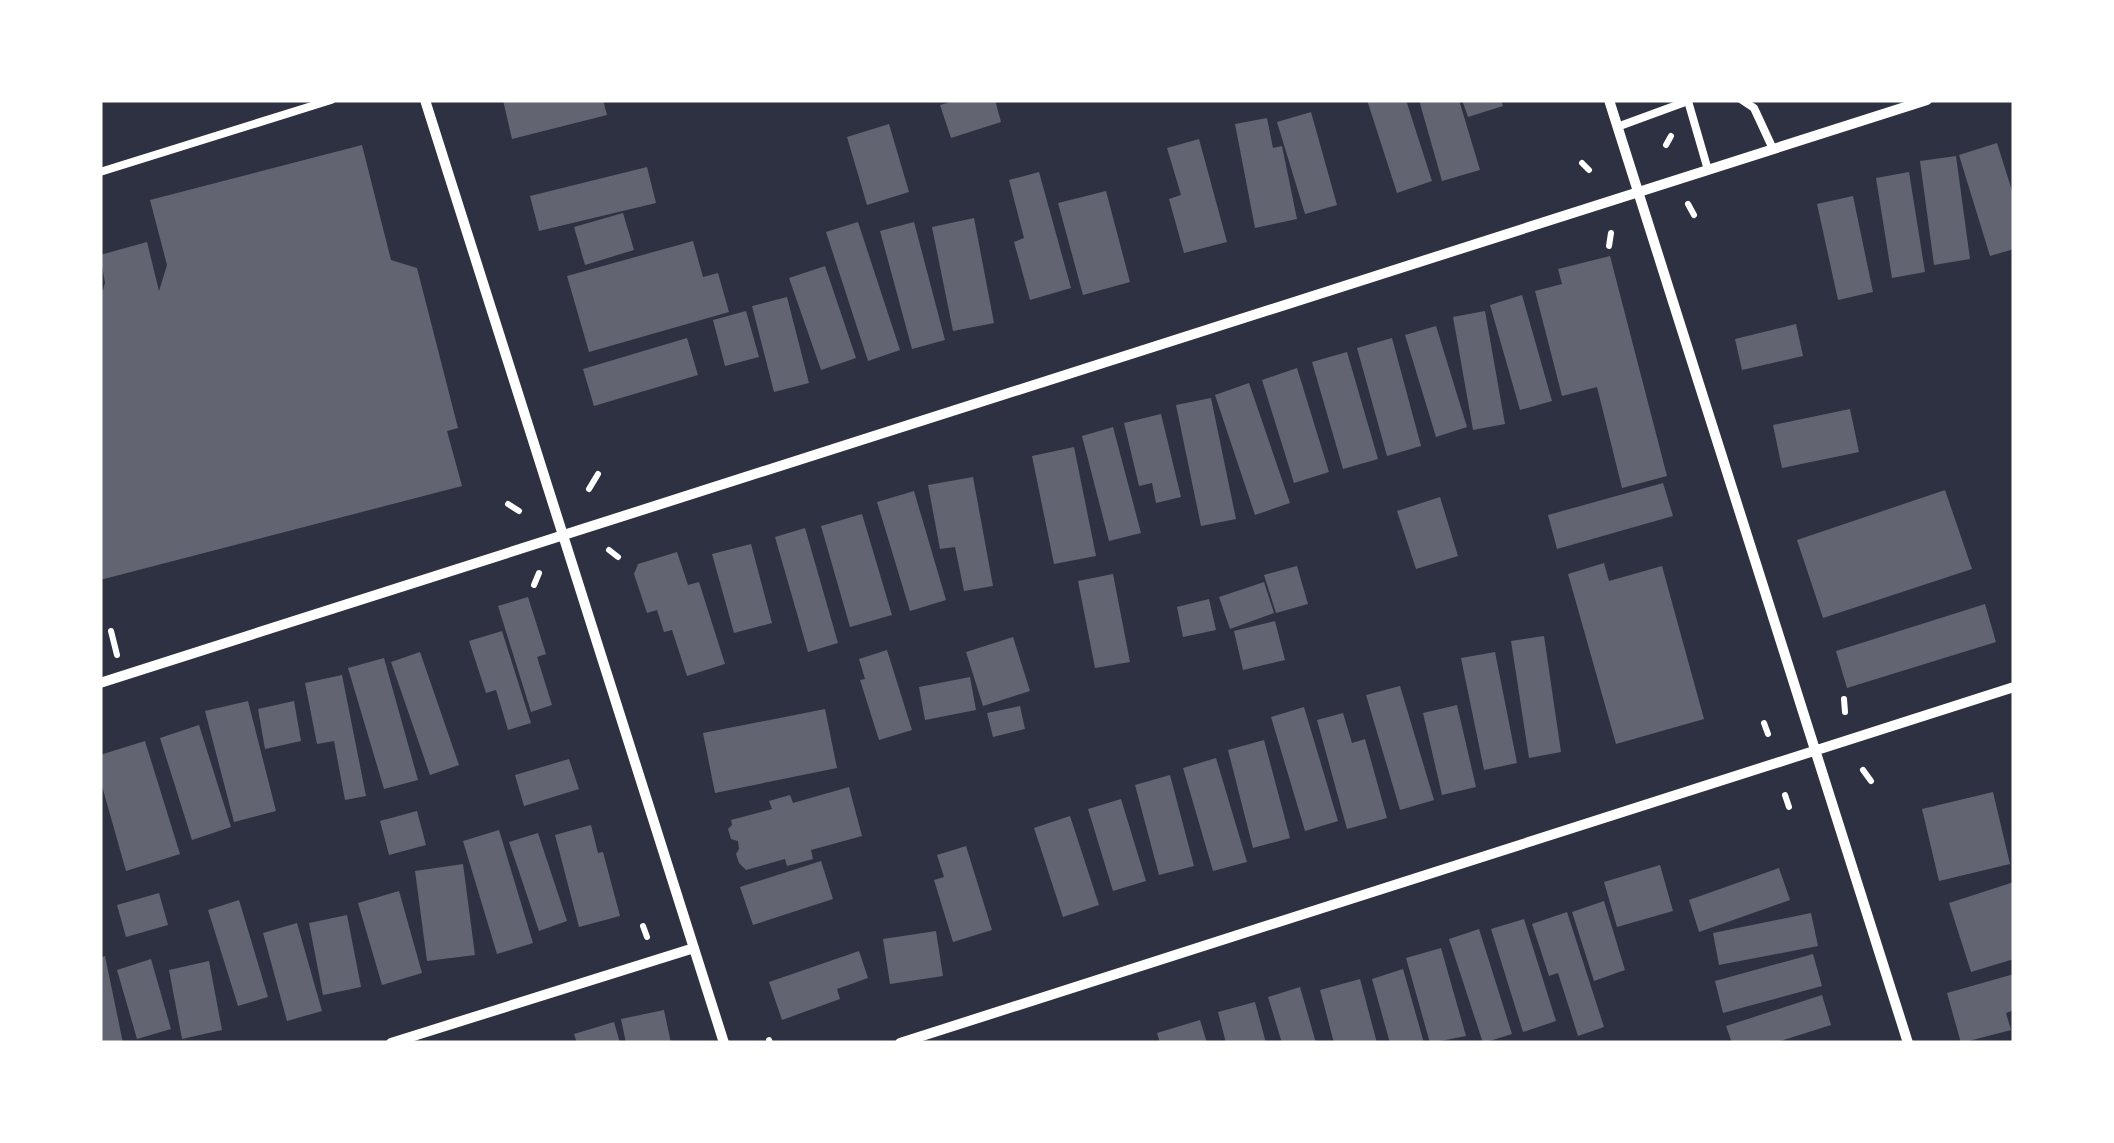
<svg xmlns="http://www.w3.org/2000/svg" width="2114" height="1143" viewBox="0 0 2114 1143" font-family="'DejaVu Sans',sans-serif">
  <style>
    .building { fill: #626471 }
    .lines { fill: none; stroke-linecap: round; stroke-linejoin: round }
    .path { stroke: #fff; stroke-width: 6 }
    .service { stroke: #fff; stroke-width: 8 }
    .minor { stroke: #fff; stroke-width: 10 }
  </style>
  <rect width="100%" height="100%" fill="#2d3142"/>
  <path class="building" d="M503,100h100l4,15 -95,24z
    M958,100h37l6,22 -50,16 -11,-33z
    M1367,100h39l26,81 -35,12z
    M1419,100h40l21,70 -38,11z
    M1462,100h39l2,6 -35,11z
    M1311,112l26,93 -32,9 -28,-92z
    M1267,118l6,30 9,-2 15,73 -42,9 -20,-104z
    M889,124l20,68 -42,13 -20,-68z
    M1199,139l28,103 -43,11 -15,-54 12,-4 -14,-47z
    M1997,143l17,54v52l-24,7 -31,-101z
    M362,145l29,115 26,8 41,160 -11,3 15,55 -362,94v-291l3,1 2,-7 -5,-28 47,-13 12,49 8,-26 -17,-65z
    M1956,156l14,103 -36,6 -14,-104z
    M647,167l9,36 -117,28 -9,-35z
    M1039,172l32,116 -41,12 -16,-58 10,-4 -15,-58z
    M1909,172l16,100 -33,6 -16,-100z
    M1106,191l24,91 -47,13 -25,-92z
    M1853,196l20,96 -35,8 -21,-96z
    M623,213l11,37 -49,15 -11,-38z
    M974,218l20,105 -41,8 -21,-104z
    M858,222l42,128 -32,11 -42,-129z
    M914,222l31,118 -33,9 -32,-118z
    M693,241l10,36 15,-4 11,39 -140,40 -22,-76z
    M1610,256l57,220 -45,12 -25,-101 -35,9 -27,-105 27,-7 -4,-15z
    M825,266l31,92 -35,12 -32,-92z
    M1522,295l30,106 -32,9 -30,-105z
    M787,297l22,86 -35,9 -22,-86z
    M746,311l13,46 -34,9 -12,-46z
    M1485,311l20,113 -32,6 -20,-113z
    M1796,324l7,32 -61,14 -7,-31z
    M1436,326l31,101 -31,10 -31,-102z
    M687,338l11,37 -104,31 -11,-37z
    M1392,338l29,108 -34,10 -30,-108z
    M1347,352l31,107 -35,10 -31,-107z
    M1297,368l32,104 -35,11 -32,-103z
    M1249,383l41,120 -35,12 -40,-120z
    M1211,398l25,121 -35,7 -25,-121z
    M1850,409l9,43 -77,16 -9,-43z
    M1161,414l20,83 -25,6 -4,-20 -13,3 -15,-63z
    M1113,427l28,106 -32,8 -27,-105z
    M1074,447l22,109 -42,8 -22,-108z
    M973,477l20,109 -29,5 -9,-44 -15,2 -12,-64z
    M1663,483l10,33 -116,33 -9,-34z
    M1945,490l27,79 -149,49 -26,-78z
    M914,491l32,109 -36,11 -33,-109z
    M1440,497l18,59 -42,13 -19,-58z
    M862,514l30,101 -42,12 -29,-101z
    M805,528l33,115 -30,9 -33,-115z
    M751,544l21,79 -38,10 -22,-79z
    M677,552l11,33 11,-3 26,82 -38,12 -15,-46 -8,2 -7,-22 -10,3 -13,-39 4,-10z
    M1604,563l5,18 53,-15 42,153 -88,25 -48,-170z
    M1297,566l11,38 -32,9 -12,-38z
    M1113,574l17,88 -35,6 -17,-87z
    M1264,582l10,31 -44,16 -11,-32z
    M528,597l18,57 -9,3 15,48 -21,7 -33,-106z
    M1209,599l7,31 -33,7 -6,-30z
    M1985,604l11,38 -149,46 -11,-37z
    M1275,621l10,39 -42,10 -9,-39z
    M502,631l29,92 -23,7 -12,-40 -10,3 -17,-52z
    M1544,636l17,116 -32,6 -18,-117z
    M1013,637l17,54 -47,15 -17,-54z
    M887,650l25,80 -33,10 -19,-60 5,-1 -6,-20z
    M420,652l39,113 -29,10 -39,-113z
    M1495,652l22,111 -33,7 -23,-112z
    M384,658l34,122 -34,9 -36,-121z
    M342,675l24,121 -21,4 -11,-59 -17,3 -12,-61z
    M970,677l6,33 -51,10 -6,-33z
    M1400,686l34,114 -34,10 -34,-115z
    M248,701l28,110 -42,11 -29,-111z
    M294,701l7,40 -36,8 -7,-40z
    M1457,705l19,82 -34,8 -19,-82z
    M1020,706l5,23 -32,8 -6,-24z
    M1304,707l34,114 -33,10 -34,-114z
    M825,709l12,59 -122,25 -12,-60z
    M1343,713l9,30 13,-4 22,79 -40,11 -30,-109z
    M199,725l32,102 -39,13 -32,-102z
    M1264,740l26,98 -37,10 -25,-98z
    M145,741l35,113 -54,17 -26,-92v-24z
    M1216,758l31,104 -34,9 -30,-103z
    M569,759l10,30 -55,17 -9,-31z
    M1170,775l24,91 -35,9 -24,-90z
    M849,787l13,49 -51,14 2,9 -26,7 -2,-7 -39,11 -7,-7 -3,-9 3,-5 -1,-8 -7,-2 -3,-10 4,-4 -1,-5 41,-11 -3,-8 21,-6 3,8z
    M1993,792l17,72 -71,17 -17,-72z
    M1121,799l25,82 -33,10 -25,-82z
    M417,811l9,34 -37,10 -9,-34z
    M1070,816l29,89 -36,12 -29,-89z
    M591,825l7,28 5,-1 17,64 -41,11 -24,-92z
    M499,830l34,113 -36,11 -34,-113z
    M538,833l29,88 -28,10 -30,-89z
    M966,846l26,84 -39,12 -19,-62 10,-3 -7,-22z
    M821,861l12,38 -80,26 -13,-38z
    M463,864l12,91 -48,6 -12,-90z
    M1660,865l13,46 -56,16 -13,-45z
    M1779,868l11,32 -91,32 -10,-32z
    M2014,882v77l-43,13 -22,-69z
    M399,891l23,82 -40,12 -24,-82z
    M159,893l9,32 -42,12 -9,-32z
    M239,900l29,97 -30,9 -30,-96z
    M1604,901l21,69 -31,11 -22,-69z
    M1567,912l37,115 -26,9 -20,-63 -9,3 -17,-52z
    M1811,913l7,33 -99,19 -6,-32z
    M347,915l14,72 -38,8 -14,-72z
    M1524,919l32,102 -33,11 -32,-103z
    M297,923l25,88 -35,10 -24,-88z
    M1479,929l33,105 -29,9 -34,-104z
    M936,931l7,45 -53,8 -7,-45z
    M1441,948l25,88 -36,7 -24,-85z
    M859,951l9,27 -31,11 3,10 -58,21 -13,-38z
    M1813,954l9,32 -99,27 -8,-32z
    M105,956l18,87h-23v-85z
    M151,959l20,70 -34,10 -20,-69z
    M209,961l13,69 -40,9 -13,-69z
    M1403,969l21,74h-34l-18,-64z
    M2014,974v36l-8,3 5,17 -50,13 -14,-50z
    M1360,979l17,64h-43l-14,-53z
    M1300,987l16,56h-34l-14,-46z
    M1822,995l9,30 -57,18h-42l-6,-17z
    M1255,1002l11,41h-40l-8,-31z
    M664,1010l7,33h-45l-5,-24z
    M1200,1020l7,23h-47l-3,-10z
    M614,1022l6,21h-43l-3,-9z"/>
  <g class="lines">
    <path class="path" d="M1666,145l5,-9
      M1582,163l7,7
      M1688,204l6,11
      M1609,246l2,-13
      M589,489l9,-15
      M508,504l11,7
      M609,550l9,7
      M534,585l5,-12
      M111,631l6,24
      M1844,699l1,13
      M1764,723l4,11
      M1863,770l8,11
      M1785,795l4,12
      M643,926l4,11
      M769,1040l1,3"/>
    <path class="service" d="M1742,100l12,8 19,41
      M1617,127l71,-26 20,69
      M100,172l231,-72"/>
    <path class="minor" d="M425,100l299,943
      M1609,100l299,943
      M100,683l1827,-583
      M391,1043l303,-95
      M900,1043l1114,-356"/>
  </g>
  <rect width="2114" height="1143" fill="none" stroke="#ffffff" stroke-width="205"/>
</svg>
